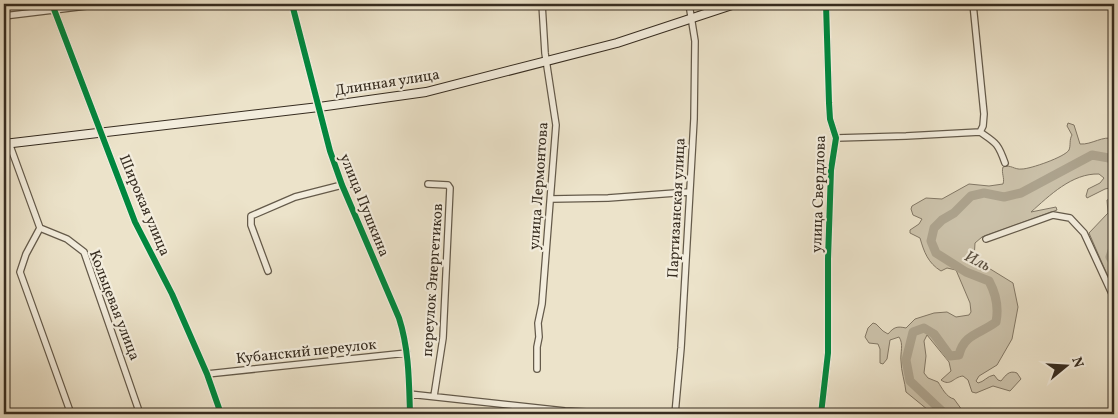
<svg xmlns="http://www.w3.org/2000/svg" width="1118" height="418" viewBox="0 0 1118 418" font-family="Vollkorn,serif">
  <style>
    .green { fill: #cdc4ad; stroke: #827866 }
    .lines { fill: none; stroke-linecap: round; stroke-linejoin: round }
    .stream { stroke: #7e7563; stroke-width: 1 }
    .river { stroke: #aea590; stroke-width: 9 }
    .minor-casing { stroke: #645a4a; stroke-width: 8 }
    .secondary-casing { stroke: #362c20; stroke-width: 10 }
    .minor { stroke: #f3eddd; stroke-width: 5.5 }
    .secondary { stroke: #f3eddd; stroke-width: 8 }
    .cycleway-casing { stroke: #f3eddd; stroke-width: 9 }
    .cycleway { stroke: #00873e; stroke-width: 6 }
    .labels { text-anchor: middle; stroke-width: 4.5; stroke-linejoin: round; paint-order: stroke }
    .street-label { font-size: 15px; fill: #362c20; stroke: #f3eddd }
    .water-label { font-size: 16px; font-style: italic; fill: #5a5042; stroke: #f3eddd }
  </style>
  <rect width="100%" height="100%" fill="#ece3ca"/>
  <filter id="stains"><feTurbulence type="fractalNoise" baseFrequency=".004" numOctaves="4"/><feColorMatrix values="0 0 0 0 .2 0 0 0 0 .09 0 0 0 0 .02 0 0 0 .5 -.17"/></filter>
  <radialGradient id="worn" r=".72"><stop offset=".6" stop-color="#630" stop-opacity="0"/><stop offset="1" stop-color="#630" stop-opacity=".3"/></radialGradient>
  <path class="green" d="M1068,123l6,2 6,19c12,1 23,-9 34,-5v48l-9,2 -18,9 -1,-2 2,-7 12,-6 4,-5 -5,-4c-27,-1 -50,22 -68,38l25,-5 1,3 -75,27 -7,6 -1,16 39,24 5,24 -6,32 -15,26 -18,11 -3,5 2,2c6,-1 9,-7 16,-8l4,5 3,1c5,-6 8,-11 16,-8l4,6 -11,12 -17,-5 -17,7 -4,-1 -4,-12 -5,-4c-10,1 -12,11 -22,4l10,-9 -2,-9 -22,-27 -3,6 2,15 -2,17 4,5 10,4c4,6 8,15 16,17l11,15h-32l-27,-22c-1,-10 -5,-21 -5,-31 -1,-8 3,-17 -2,-24l-9,3 -3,19 -4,5 -3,-1v-14l-2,-5 -9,-1 -4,-6 3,-9 5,-5 3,1 7,7 5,3c6,-7 9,-8 18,-6l9,-9 19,-6 13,-1 9,5 13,-2 2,-3 -1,-9 -14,-33 -9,-2 -6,3c-13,-8 -17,-19 -21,-33l-10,-5v-3l9,-6 3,-5 -9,-4 -2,-6 1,-3 14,-8 16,1 27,-15 20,2 14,-2c2,-6 -2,-11 0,-17 8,-3 11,3 19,2 8,0 43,-12 47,-19 2,-5 0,-10 3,-15l-5,-9z
    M1114,197v91h-1l-24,-55 19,-20 -1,-13z"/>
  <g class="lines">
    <path class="stream" d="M692,14l28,-10
      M676,20l12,-5"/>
    <path class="river" d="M1114,245l-4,12 4,7
      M945,414l-35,-33 -4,-21 7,-28 11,-4 10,6 16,22 9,-1c5,-21 21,-21 37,-33 3,-15 0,-28 -7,-41l-23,-9 -30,-19 -5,-12 3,-13 8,-8 12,-7 17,-17 13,-3 20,4 17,-4 71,-38 17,3 5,4"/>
    <g class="minor-casing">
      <path id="minor" d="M52,4l83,218 37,72 35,80 14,40
        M292,4l38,147 12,34 57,133c10,31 10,63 11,96
        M973,4l11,110 -1,12 -3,6c16,11 18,11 25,31
        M4,16l99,-12
        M836,138l70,-2 74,-4
        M9,143l31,85 27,11 17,13 56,162
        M428,184l20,1 2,3 -7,150 -9,58
        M551,199l57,-1 81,-6
        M40,228l-14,26 -6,18 51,142
        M986,239l67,-24 17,3 14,15 30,65
        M268,271l-17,-46v-9l44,-19 47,-12
        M537,369v-22l2,-10 -1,-14 4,-19 14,-179 -11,-72 -3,-49
        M207,374l200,-21
        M409,394l156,17 64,3
        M675,414l6,-66 13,-229 1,-78 -6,-37
        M821,414l7,-61v-94l3,-89 5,-32 -6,-19 -1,-16 -3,-99"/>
    </g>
    <g class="secondary-casing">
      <path id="secondary" d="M4,144l315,-37 107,-15 191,-49 118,-39"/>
    </g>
    <use href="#minor" class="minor"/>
    <use href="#secondary" class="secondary"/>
    <g class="cycleway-casing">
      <path id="cycleway" d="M52,4l83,218 37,72 35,80 14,40
        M292,4l38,147 12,34 57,133c10,31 10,63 11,96
        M821,414l7,-61v-94l3,-89 5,-32 -6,-19 -1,-16 -3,-99"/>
    </g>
    <use href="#cycleway" class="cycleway"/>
  </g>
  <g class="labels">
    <g class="street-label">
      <text transform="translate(387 82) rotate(-9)" y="5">Длинная улица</text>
      <text transform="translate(538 186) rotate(-86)" y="5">улица Лермонтова</text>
      <text transform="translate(818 194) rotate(-88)" y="5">улица Свердлова</text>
      <text transform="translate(145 205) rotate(67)" y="5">Широкая улица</text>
      <text transform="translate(365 205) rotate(68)" y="5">улица Пушкина</text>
      <text transform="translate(676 208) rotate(-87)" y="5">Партизанская улица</text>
      <text transform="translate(432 280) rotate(-86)" y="5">переулок Энергетиков</text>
      <text transform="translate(115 305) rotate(69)" y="5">Кольцевая улица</text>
      <text transform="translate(306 351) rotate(-6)" y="5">Кубанский переулок</text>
    </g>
    <g class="water-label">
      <text transform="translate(978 260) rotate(27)" y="6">Иль</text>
    </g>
  </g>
  <rect width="1118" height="418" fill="none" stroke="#ece3ca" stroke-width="20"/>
  <rect x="5" y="5" width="1108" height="408" fill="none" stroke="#362c20" stroke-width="2.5"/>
  <rect x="10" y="10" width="1098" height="398" fill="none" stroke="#362c20"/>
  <g transform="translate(1066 366) rotate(72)" stroke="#f3eddd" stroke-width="4" paint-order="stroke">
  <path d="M0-4L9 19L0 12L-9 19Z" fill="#362c20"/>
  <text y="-8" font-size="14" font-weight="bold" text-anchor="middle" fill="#362c20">N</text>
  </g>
  <rect width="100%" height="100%" filter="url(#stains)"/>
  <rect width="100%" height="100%" fill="url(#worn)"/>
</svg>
